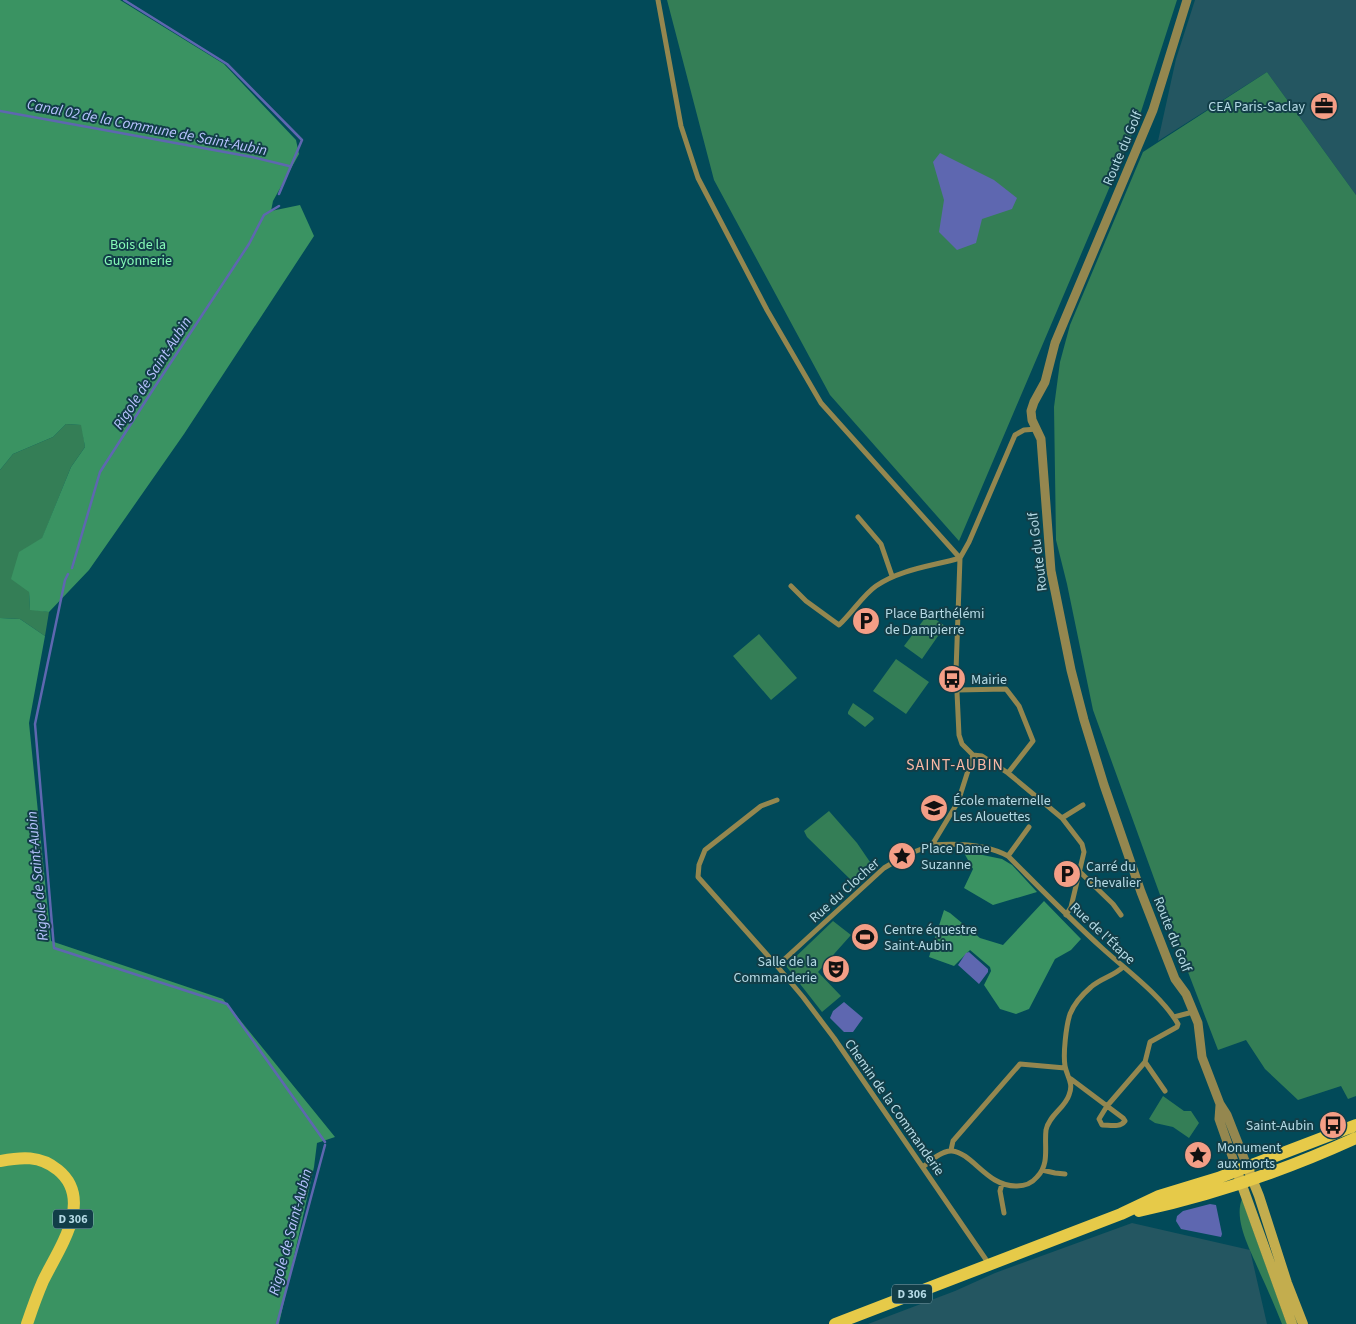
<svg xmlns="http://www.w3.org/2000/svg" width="1356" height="1324" viewBox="0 0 1356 1324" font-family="'Source Sans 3',sans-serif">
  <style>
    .built { fill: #245661 }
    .green { fill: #347e56 }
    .forest { fill: #3a9362 }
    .water { fill: #5e67b0 }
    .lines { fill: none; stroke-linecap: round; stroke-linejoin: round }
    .stream { stroke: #5e67b0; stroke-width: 2.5 }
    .minor { stroke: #94874f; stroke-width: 5 }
    .tertiary { stroke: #94874f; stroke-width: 9 }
    .secondary { stroke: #c3ad4e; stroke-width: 10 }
    .primary { stroke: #e6ca49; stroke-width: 12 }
    .labels { text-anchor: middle; stroke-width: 4; stroke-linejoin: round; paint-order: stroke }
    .shield { fill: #123e48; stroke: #84abb6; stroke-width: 1 }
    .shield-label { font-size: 12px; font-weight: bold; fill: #b5dae5 }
    .poi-label { font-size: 14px; fill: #b5dae5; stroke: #123e48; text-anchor: start }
    .street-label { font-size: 14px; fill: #b5dae5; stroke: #123e48 }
    .park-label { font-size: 14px; fill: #86fab7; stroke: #123e48 }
    .water-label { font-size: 15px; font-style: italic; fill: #b7c2fe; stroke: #123e48 }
    .quarter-label { font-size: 16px; letter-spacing: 1px; fill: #fab9a6; stroke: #123e48 }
  </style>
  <rect width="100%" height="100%" fill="#024a59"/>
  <path class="built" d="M1195,0h161v195l-89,-123 -109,69 18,-82z
    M1132,1223l118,27 17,74h-399l87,-33 40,-18z"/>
  <path class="green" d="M667,0h510l-38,118 -180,423 -129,-146 -116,-215z
    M1267,72l89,123v901l-8,3 -7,-13 -43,14 -33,-31 -19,-29 -28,10 -30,-78 -95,-262 -26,-126 -11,-44 -2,-133 6,-45 10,-37 73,-173z
    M66,424l16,1 3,22 -14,20 -29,72 -23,14 10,39 1,17 19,3 -4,24 -25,-17 -20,-1v-148l13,-16 40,-17z
    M928,614l17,12 -23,33 -18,-13z
    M759,634l38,44 -26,22 -38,-44z
    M896,659l33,23 -23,32 -33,-23z
    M853,703l20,14 1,2 -9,8 -17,-13v-2z
    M829,811l28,32 13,19 -18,19 -45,-44 -3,-6z
    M833,921l18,14 -33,37 23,24 -19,16 -36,-46z
    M1163,1096l21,15h7l8,12 -10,15 -16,-11 -18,-4 -6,-4z
    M1242,1199l45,125h-5c-7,-17 -14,-34 -22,-51 -8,-20 -27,-52 -18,-74z"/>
  <path class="forest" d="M0,0h120l104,64 72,76 3,14 -26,47 -2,10 29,-6 14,31 -130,198 -95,136 -40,42 -19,-2 -1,-18 -18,-13 8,-27 23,-14 29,-71 14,-20 -4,-22 -15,-1 -13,13 -40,17 -13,16z
    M0,618l20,1 25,17 -16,87 22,218 172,58 112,138 -18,6 -3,24 -35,157h-279z
    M963,851l39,8 10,6 25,27 -44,13 -29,-17 9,-19z
    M1044,901l37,38 -10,11 -16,9 -26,50 -13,5 -16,-5 -16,-24 7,-14 -1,-4 -20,-17 -16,16 -25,-9 15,-47 6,3 30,25 23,7z"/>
  <path class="water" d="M940,153l54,27 23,18 -5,11 -30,10 -6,24 -19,7 -18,-18 5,-32 -11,-38z
    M969,952l19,17v3l-9,12 -21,-19 8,-12z
    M844,1002l19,16 -10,14h-9l-14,-14 3,-7z
    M1210,1204l6,1 6,29 -1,3 -40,-8 -5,-8 1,-5 6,-5z"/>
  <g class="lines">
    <path class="stream" d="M124,0l103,64 75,76 -23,54
      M0,111l252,46 37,9
      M72,568l28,-96 54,-84 95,-144 15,-29 15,-9
      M68,574l-3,6 -30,144 19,224 173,56 98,138
      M277,1324l48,-179"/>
    <path class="minor" d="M658,0l23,126 17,52 69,132 54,93 139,155
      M858,517l23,27 11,32
      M791,586l15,15 33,24c13,-12 24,-30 37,-39 24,-17 57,-20 84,-28
      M957,690l49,-1 13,17 14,35 -25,32
      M973,755l9,1 26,17 54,45 20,26 2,8 -13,55 -5,8
      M777,800l-16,6 -56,44 -6,15 -1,12 79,89 26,31 31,41 155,226
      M1062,818l21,-13
      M932,845c25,-2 54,-1 76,11 31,31 61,62 94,92 24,22 60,48 76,76l-1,3 -27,15 -5,20 -38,44 -8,13 3,6c8,0 18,3 23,-4l-2,-3 -52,-39
      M1008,856l21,-29
      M1079,871l34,33 8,11
      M777,966l107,-98 22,-13 26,-10 26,-43 15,-47 -11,-11 -3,-9 -3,-64 4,-113 9,-16 46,-107 9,-5 13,-1
      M1174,1017l19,-5
      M1145,1062l20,29
      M951,1150l2,-9 67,-77 45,4
      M923,1167c7,-6 19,-17 29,-16 21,2 35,36 65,35 7,0 15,-3 20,-9 13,-13 7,-31 9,-47 3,-15 19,-22 23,-35 5,-12 -2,-18 -4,-29 -2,-12 1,-40 5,-52 4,-10 14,-21 21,-27 10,-9 23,-11 32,-20
      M1042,1170l13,3 10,1
      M1002,1184l-2,7 4,22"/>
    <path class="tertiary" d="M1187,0l-34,110 -98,233 -10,39 -11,20 -3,9 1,9 9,19 10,132 20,99 13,50 20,65 37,107 34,87 11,15 12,29 4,34 18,47 7,11 20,51
      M1220,1105l-1,14 18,51"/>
    <path class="secondary" d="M1247,1166l12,30 28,87 16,41
      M1239,1177l53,147"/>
    <path class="primary" d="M0,1161c21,-4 40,-6 58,9 37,30 0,80 -15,111 -6,14 -11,28 -16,43
      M1139,1211c74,-16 147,-41 217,-73
      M835,1324l286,-110 38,-18 59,-18 138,-53"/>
  </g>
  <defs>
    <g id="office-disc" transform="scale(1.4375)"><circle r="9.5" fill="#f49e86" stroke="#123e48"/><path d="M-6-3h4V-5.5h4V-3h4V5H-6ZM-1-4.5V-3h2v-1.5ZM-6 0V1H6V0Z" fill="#111"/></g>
    <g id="parking-disc" transform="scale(1.4375)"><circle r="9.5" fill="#f49e86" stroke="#123e48"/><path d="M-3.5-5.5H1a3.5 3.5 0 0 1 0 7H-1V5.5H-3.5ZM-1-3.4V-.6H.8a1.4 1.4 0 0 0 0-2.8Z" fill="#111"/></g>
    <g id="bus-disc" transform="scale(1.4375)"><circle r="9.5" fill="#f49e86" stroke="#123e48"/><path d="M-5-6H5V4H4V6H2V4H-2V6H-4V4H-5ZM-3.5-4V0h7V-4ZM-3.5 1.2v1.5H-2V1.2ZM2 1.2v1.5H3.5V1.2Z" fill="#111"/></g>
    <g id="school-disc" transform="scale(1.4375)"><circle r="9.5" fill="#f49e86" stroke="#123e48"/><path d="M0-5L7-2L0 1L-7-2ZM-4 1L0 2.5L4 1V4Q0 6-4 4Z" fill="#111"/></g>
    <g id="sight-disc" transform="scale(1.4375)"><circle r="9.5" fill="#f49e86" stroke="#123e48"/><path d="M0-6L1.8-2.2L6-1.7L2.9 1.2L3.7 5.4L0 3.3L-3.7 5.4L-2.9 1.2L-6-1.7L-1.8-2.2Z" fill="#111"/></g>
    <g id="stadium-disc" transform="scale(1.4375)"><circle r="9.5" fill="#f49e86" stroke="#123e48"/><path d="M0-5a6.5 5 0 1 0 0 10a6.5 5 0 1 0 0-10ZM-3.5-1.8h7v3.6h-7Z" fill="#111"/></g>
    <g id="theatre-disc" transform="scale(1.4375)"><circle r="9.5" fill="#f49e86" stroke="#123e48"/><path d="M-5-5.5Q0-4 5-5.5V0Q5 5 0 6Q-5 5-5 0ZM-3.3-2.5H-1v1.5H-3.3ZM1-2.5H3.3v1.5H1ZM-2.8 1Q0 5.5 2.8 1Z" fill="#111"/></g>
  </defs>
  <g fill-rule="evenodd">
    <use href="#office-disc" x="1324" y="106"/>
    <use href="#parking-disc" x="866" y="621"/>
    <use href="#bus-disc" x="952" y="679"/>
    <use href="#school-disc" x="934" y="808"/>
    <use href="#sight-disc" x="902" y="856"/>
    <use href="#parking-disc" x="1067" y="874"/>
    <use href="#stadium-disc" x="865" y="937"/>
    <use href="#theatre-disc" x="836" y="969"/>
    <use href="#bus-disc" x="1333" y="1125"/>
    <use href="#sight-disc" x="1198" y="1155"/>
  </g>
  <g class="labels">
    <g class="shield">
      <rect x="53" y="1209.5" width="40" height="19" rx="4"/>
      <rect x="892" y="1284.5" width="40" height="19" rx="4"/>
    </g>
    <g class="shield-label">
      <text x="73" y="1223">D 306</text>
      <text x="912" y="1298">D 306</text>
    </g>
    <g class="poi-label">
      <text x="1305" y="111" text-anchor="end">CEA Paris-Saclay</text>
      <text x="885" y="618">Place Barthélémi<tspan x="885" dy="16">de Dampierre</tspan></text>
      <text x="971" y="684">Mairie</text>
      <text x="953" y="805">École maternelle<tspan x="953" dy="16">Les Alouettes</tspan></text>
      <text x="921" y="853">Place Dame<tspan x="921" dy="16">Suzanne</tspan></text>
      <text x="1086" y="871">Carré du<tspan x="1086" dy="16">Chevalier</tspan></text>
      <text x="884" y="934">Centre équestre<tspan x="884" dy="16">Saint-Aubin</tspan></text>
      <text x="817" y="966" text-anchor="end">Salle de la<tspan x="817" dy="16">Commanderie</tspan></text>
      <text x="1314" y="1130" text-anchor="end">Saint-Aubin</text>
      <text x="1217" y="1152">Monument<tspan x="1217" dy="16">aux morts</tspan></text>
    </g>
    <g class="street-label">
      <text transform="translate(1122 148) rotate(-67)" y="5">Route du Golf</text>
      <text transform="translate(1037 552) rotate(-97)" y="5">Route du Golf</text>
      <text transform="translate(844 890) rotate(-42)" y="5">Rue du Clocher</text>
      <text transform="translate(1103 933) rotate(43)" y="5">Rue de l'Étape</text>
      <text transform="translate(1173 934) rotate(68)" y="5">Route du Golf</text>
      <text transform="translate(895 1107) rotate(55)" y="5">Chemin de la Commanderie</text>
    </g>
    <g class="park-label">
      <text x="138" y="249">Bois de la<tspan x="138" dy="16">Guyonnerie</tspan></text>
    </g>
    <g class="water-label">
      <text transform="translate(147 127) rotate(11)" y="5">Canal 02 de la Commune de Saint-Aubin</text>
      <text transform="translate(152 373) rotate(-57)" y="5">Rigole de Saint-Aubin</text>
      <text transform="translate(37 876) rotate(-95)" y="5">Rigole de Saint-Aubin</text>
      <text transform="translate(290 1232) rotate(-75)" y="5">Rigole de Saint-Aubin</text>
    </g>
    <g class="quarter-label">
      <text x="955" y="770">SAINT-AUBIN</text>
    </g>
  </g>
</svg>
